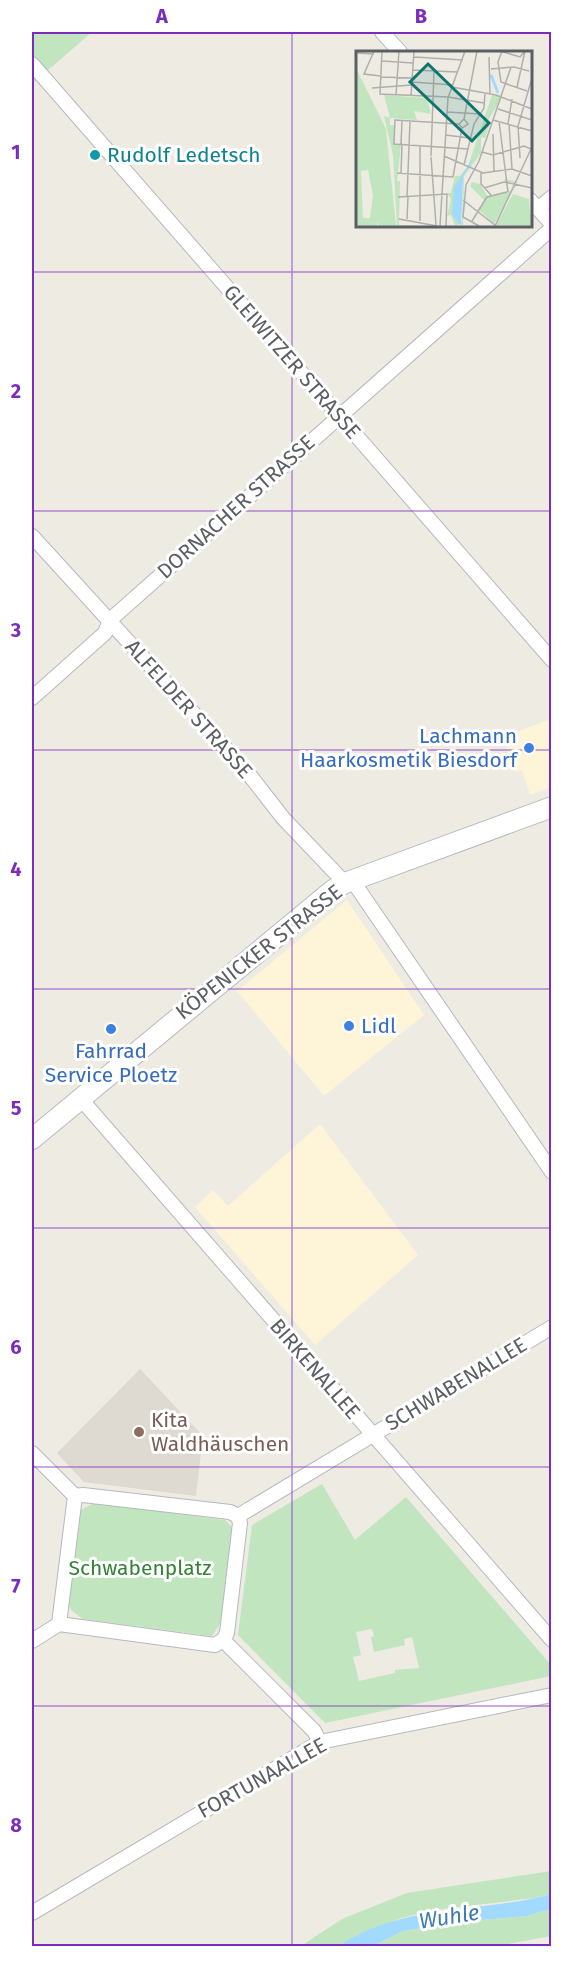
<svg xmlns="http://www.w3.org/2000/svg" width="583" height="1978" viewBox="0 0 583 1978" font-family="'Fira Sans',sans-serif">
  <style>
    .commercial { fill: #fef4d8 }
    .education { fill: #dedad1 }
    .green { fill: #c0e5bf; fill-rule: evenodd }
    .water { fill: #a2d9ff }
    .lines { fill: none; stroke-linecap: round; stroke-linejoin: round }
    .street-casing { stroke: #b5b9bd; stroke-width: 16 }
    .secondary-casing { stroke: #b6babf; stroke-width: 22 }
    .street { stroke: #fff; stroke-width: 14 }
    .secondary { stroke: #fff; stroke-width: 20 }
    .grid { fill: none; stroke: #7b2cbf; stroke-width: 1.5; stroke-opacity: 0.55 }
    .culture-dot { fill: #0f9aa8; stroke: #fff; stroke-width: 2 }
    .shop-dot { fill: #3f7fe0; stroke: #fff; stroke-width: 2 }
    .education-dot { fill: #8d6e63; stroke: #fff; stroke-width: 2 }
    .labels { text-anchor: middle; stroke-width: 6; stroke-linejoin: round; paint-order: stroke }
    .culture-label { font-size: 21px; fill: #0d838f; stroke: #fff; text-anchor: start }
    .street-label { font-size: 21px; fill: #5b5f64; stroke: #fff }
    .shop-label { font-size: 21px; fill: #366cbe; stroke: #fff; text-anchor: end }
    .education-label { font-size: 21px; fill: #785e54; stroke: #fff; text-anchor: start }
    .park-label { font-size: 21px; fill: #348235; stroke: #fff }
    .water-label { font-size: 22px; font-style: italic; fill: #3f7ab1; stroke: #fff }
    .inset-river { fill: none; stroke: #a2d9ff; stroke-width: 3 }
    .inset-road { fill: none; stroke: #afafac; stroke-width: 1.5 }
    .view { fill: #0f766e; fill-opacity: 0.15; stroke: #0f766e; stroke-width: 3 }
    .inset-edge { fill: none; stroke: #5b5f64; stroke-width: 3 }
    .neatline { fill: none; stroke: #7b2cbf; stroke-width: 2 }
    .grid-label { font-size: 20px; text-anchor: middle; font-weight: bold; fill: #7b2cbf }
  </style>
  <rect width="100%" height="100%" fill="#eeebe3"/>
  <path class="commercial" d="M551,719v68l-21,8 -8,-25 -7,2 -12,-35z
    M347,900l77,115 -100,81 -87,-105z
    M320,1124l98,131 -103,90 -120,-138 18,-17 15,16z"/>
  <path class="education" d="M140,1369l63,67 -7,60 -112,-14 -27,-29z"/>
  <path class="green" d="M32,32h60l-60,52z
    M322,1484l33,56 51,-43 145,168v11l-226,47 -87,-88 14,-110zM372,1629l2,7 -3,1 3,15 31,-7 -1,-6 8,-2 7,31 -24,2v3l-36,8 -6,-24 8,-2 -5,-23z
    M94,1503l131,17 8,8 -13,96 -8,12 -129,-17 -12,-9 -2,-6 12,-94z
    M551,1871v23l-17,4 -100,12 -36,9 -59,27h-38l41,-27 65,-26z
    M551,1909v27l-43,8v2h-135l30,-15 46,-8 77,-7z"/>
  <path class="water" d="M551,1894v15l-25,7 -77,7 -46,8 -30,15h-34c66,-44 141,-32 212,-52z"/>
  <g class="lines">
    <g class="street-casing">
      <path id="street" d="M382,32l18,20
        M32,64l520,596
        M530,200l22,24
        M538,209l14,-12
        M32,536l216,237 35,45 62,65
        M32,698l73,-65 5,-13 442,-392
        M352,880l200,292
        M80,1098l472,542
        M32,1453l43,43
        M83,1495l147,17 8,4 2,7 -13,110 -4,7 -8,5 -156,-21 16,-128z
        M238,1516l314,-189
        M223,1640l91,91 6,11
        M32,1641l27,-17
        M32,1913l288,-171 232,-47"/>
    </g>
    <g class="secondary-casing">
      <path id="secondary" d="M32,1139l301,-249 12,-7 207,-76"/>
    </g>
    <use href="#street" class="street"/>
    <use href="#secondary" class="secondary"/>
  </g>
  <path class="grid" d="M292,32v1914M32,272h520M32,511h520M32,750h520M32,989h520M32,1228h520M32,1467h520M32,1706h520"/>
  <circle class="culture-dot" cx="95" cy="155" r="6"/>
  <g class="shop-dot">
    <circle cx="529" cy="748" r="6"/>
    <circle cx="349" cy="1026" r="6"/>
    <circle cx="111" cy="1029" r="6"/>
  </g>
  <circle class="education-dot" cx="139" cy="1432" r="6"/>
  <g class="labels">
    <g class="culture-label">
      <text x="107" y="162">Rudolf Ledetsch</text>
    </g>
    <g class="street-label">
      <text transform="translate(292 362) rotate(49)" y="7">GLEIWITZER STRASSE</text>
      <text transform="translate(236 507) rotate(-42)" y="7">DORNACHER STRASSE</text>
      <text transform="translate(189 709) rotate(48)" y="7">ALFELDER STRASSE</text>
      <text transform="translate(259 952) rotate(-38)" y="7">KÖPENICKER STRASSE</text>
      <text transform="translate(315 1369) rotate(49)" y="7">BIRKENALLEE</text>
      <text transform="translate(456 1384) rotate(-31)" y="7">SCHWABENALLEE</text>
      <text transform="translate(262 1778) rotate(-29)" y="7">FORTUNAALLEE</text>
    </g>
    <g class="shop-label">
      <text x="517" y="743">Lachmann<tspan x="517" dy="24">Haarkosmetik Biesdorf</tspan></text>
      <text x="361" y="1033" text-anchor="start">Lidl</text>
      <text x="111" y="1058" text-anchor="middle">Fahrrad<tspan x="111" dy="24">Service Ploetz</tspan></text>
    </g>
    <g class="education-label">
      <text x="151" y="1427">Kita<tspan x="151" dy="24">Waldhäuschen</tspan></text>
    </g>
    <g class="park-label">
      <text x="140" y="1575">Schwabenplatz</text>
    </g>
    <g class="water-label">
      <text transform="translate(449 1916) rotate(-9)" y="8">Wuhle</text>
    </g>
  </g>
  <g transform="translate(356 51)">
    <rect width="176" height="176" fill="#eeebe3"/>
    <path d="M0,17l30,61 10,97h-17l-2,-4v4h-21zM12,119l5,25 -3,23h-7l-2,-47zM28,44l43,3 4,16 -17,-3 3,9 -27,-2v7h4v19l7,1 -4,36h3l-1,44 32,1h-34l-4,-71 -9,-39 6,2zM136,44l10,2 -16,27 3,2 -4,12 -4,-1v16l-10,14 -3,-1zM111,116l3,1 -6,8 -1,50 -2,-3 -6,3 -4,-11 -4,1 4,-17 -4,-6h4l4,-17h5zM107,128l-1,42 -2,1 -6,-16 2,-20zM148,128l14,3 -24,42 -16,-15 6,-9 -14,-14 2,-4 8,2 8,13 3,-2 -7,-7 6,-3 -5,3 6,7 16,-3v-5l4,6 5,-10 -10,-1v3zM157,143l16,5 2,27 -35,-1z" fill="#c0e5bf" fill-rule="evenodd"/>
    <path d="M139,46l-19,56 -8,16 -5,7 -2,50 -9,-11 2,-28 21,-32z" fill="#a2d9ff"/>
    <path class="inset-river" d="M135,24l7,18"/>
    <path class="inset-road" d="M18,0l-10,23 17,2M26,0l-2,43 68,3M144,0l20,6 5,-6M146,0l-4,11 3,20 26,9M0,2l18,1M58,6l49,3M133,6l1,37M26,10l31,2M135,18l23,-2 15,4M57,19l44,2M25,26l31,1M56,31l41,3M96,36l44,8 36,14M161,36l8,-36M16,37l40,-3M40,44l3,-44M55,45l3,-45M92,46l36,6M142,58l34,11M91,61l33,2M108,68l-5,5 3,4 6,-4 -4,-5 13,-68M137,69l39,11M143,70l9,71M103,73l-64,-4 -1,24 74,5M152,73l4,-25M153,73l3,45M137,83l1,38M89,84l25,3M45,93l1,-23M64,94v76M126,101l11,3 31,-9 7,3M75,105l3,-85M88,105l39,17 29,-4 20,7M75,106l5,68M164,107l-2,-32 14,-48M108,114l10,-41 10,-16 1,-15M41,122l56,4 9,-49M45,122l1,-29M125,122v11l10,11M128,137l20,-6 28,6M42,146l49,-3 -1,32M51,146l3,-75M107,149l33,26M43,168l38,7M51,168l1,-22M116,170l15,-24 20,-5M84,175l8,-128 17,-47M123,175l-16,-9 3,-32 13,-24 32,-94M139,175l37,-79"/>
    <path class="view" d="M72,13l61,59 -17,18 -62,-59z"/>
    <rect width="176" height="176" class="inset-edge"/>
  </g>
  <rect width="583" height="1978" fill="none" stroke="#ffffff" stroke-width="66"/>
  <rect x="33" y="33" width="517" height="1912" class="neatline"/>
  <g class="grid-label">
    <text x="162" y="23">A</text>
    <text x="421" y="23">B</text>
    <text x="16" y="159">1</text>
    <text x="16" y="398">2</text>
    <text x="16" y="637">3</text>
    <text x="16" y="876">4</text>
    <text x="16" y="1115">5</text>
    <text x="16" y="1354">6</text>
    <text x="16" y="1593">7</text>
    <text x="16" y="1832">8</text>
  </g>
</svg>
